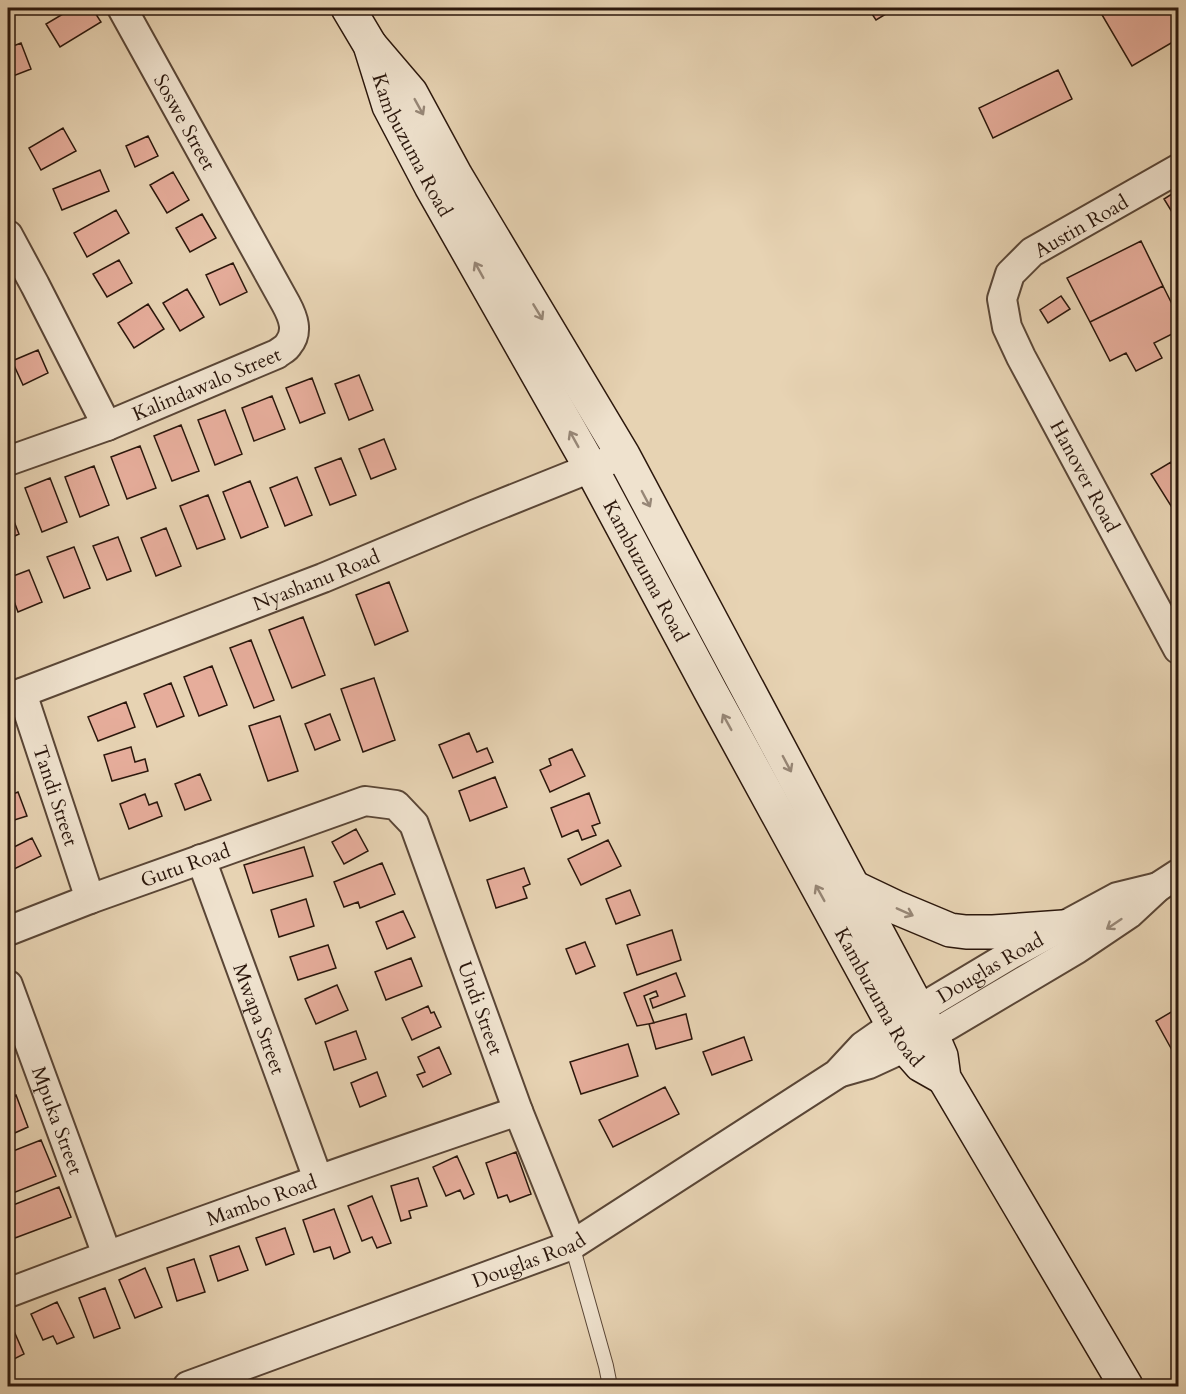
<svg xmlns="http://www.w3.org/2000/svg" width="1186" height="1394" viewBox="0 0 1186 1394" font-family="Cardo,serif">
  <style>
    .building { fill: #e6ad9b; stroke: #2b170c; stroke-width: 1.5 }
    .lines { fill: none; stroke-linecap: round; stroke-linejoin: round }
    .service-casing { stroke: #5a4636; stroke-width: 16 }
    .minor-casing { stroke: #5a4636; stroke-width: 32 }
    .secondary-casing { stroke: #2b170c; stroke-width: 36 }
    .service { stroke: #efe2ce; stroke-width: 14 }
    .minor { stroke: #efe2ce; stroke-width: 28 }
    .secondary { stroke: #efe2ce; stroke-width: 33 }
    .oneway { stroke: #978777 }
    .labels { text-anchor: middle; stroke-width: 4.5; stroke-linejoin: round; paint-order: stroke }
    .street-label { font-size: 20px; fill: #2b170c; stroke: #efe2ce }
  </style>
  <rect width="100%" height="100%" fill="#e7d3b3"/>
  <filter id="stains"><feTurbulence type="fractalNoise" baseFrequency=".00333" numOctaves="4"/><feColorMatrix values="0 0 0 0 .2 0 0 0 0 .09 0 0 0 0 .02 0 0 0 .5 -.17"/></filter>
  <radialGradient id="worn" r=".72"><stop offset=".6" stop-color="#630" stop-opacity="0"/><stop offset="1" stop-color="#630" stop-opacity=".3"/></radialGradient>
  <path class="building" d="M73,8h19l9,14 -41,25 -14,-23z
    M868,8h21l2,3 -15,9z
    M1098,8h80v31l-46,27z
    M21,43l10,26 -23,9v-30z
    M1058,70l14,29 -79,39 -14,-30z
    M63,128l13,23 -35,19 -12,-22z
    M148,136l10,20 -23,11 -9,-21z
    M100,170l9,21 -47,19 -9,-21z
    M173,172l16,28 -22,13 -17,-28z
    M1178,190v25l-3,2 -11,-18z
    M116,210l13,23 -42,24 -13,-24z
    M202,214l14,24 -26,14 -14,-24z
    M1141,241l22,45 -73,36 -23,-44z
    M119,260l13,23 -25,14 -14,-23z
    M233,263l14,29 -27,13 -14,-30z
    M1163,286l15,30v15l-24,12 8,15 -26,13 -10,-18 -16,8 -20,-39z
    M187,289l17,28 -24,14 -17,-28z
    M1061,296l9,13 -22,14 -8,-13z
    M148,304l16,25 -30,19 -16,-25z
    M38,350l10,23 -25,12 -11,-24z
    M359,375l14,35 -24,10 -14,-36z
    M312,378l13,35 -25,10 -14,-35z
    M272,396l13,33 -31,12 -12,-33z
    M225,410l17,44 -27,11 -17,-45z
    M181,425l18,46 -27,10 -18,-45z
    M384,439l12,30 -25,10 -12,-30z
    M140,446l16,42 -29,11 -16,-42z
    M341,458l15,37 -26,10 -15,-37z
    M1171,462l7,12v43l-27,-43z
    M94,466l15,39 -29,12 -15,-40z
    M297,477l15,38 -27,11 -15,-38z
    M50,478l17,44 -25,10 -17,-44z
    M250,481l18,46 -27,11 -18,-46z
    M208,495l17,44 -28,10 -17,-43z
    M8,506l11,28 -11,5z
    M166,528l15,38 -25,10 -15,-38z
    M118,537l13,34 -24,9 -14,-34z
    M74,547l16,41 -26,10 -17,-41z
    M29,570l13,32 -24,10 -10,-27v-7z
    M389,582l19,49 -33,14 -19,-50z
    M303,617l22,58 -33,13 -23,-58z
    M251,640l23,60 -20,8 -24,-60z
    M212,666l15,39 -28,11 -15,-39z
    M374,678l21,62 -32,12 -22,-63z
    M171,683l13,33 -27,11 -13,-33z
    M126,702l9,25 -37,14 -10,-24z
    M330,714l10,26 -25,10 -10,-26z
    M280,716l18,55 -30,10 -19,-55z
    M469,733l8,19 10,-4 6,14 -40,16 -14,-33z
    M131,747l4,15 10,-3 3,12 -36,10 -8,-26z
    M572,749l13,27 -35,16 -10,-22 11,-5 -2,-6z
    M200,774l11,26 -26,10 -10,-26z
    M495,777l12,30 -37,14 -11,-30z
    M18,792l9,24 -19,6v-26z
    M589,793l11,30 -8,3 4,9 -14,5 -4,-10 -16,7 -11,-29z
    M145,794l4,11 8,-3 5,14 -33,13 -9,-25z
    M356,829l12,22 -24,13 -12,-22z
    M32,838l9,18 -31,15 -2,-4v-17z
    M608,840l13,26 -40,19 -13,-26z
    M304,847l9,29 -60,17 -9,-28z
    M382,863l13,31 -35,14 -2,-6 -14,5 -10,-25z
    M524,868l6,16 -7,3 4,11 -31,10 -9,-28z
    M630,890l10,25 -24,9 -10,-25z
    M306,899l8,27 -35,11 -8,-27z
    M403,911l12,26 -28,12 -11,-27z
    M672,930l9,30 -44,15 -10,-30z
    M585,942l10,24 -19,8 -10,-25z
    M328,945l8,23 -38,12 -8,-23z
    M411,958l11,28 -36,14 -11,-28z
    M676,973l9,23 -32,12 -3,-9 8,-3 -2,-5 -12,5 10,27 -17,3 -13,-33z
    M337,985l11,25 -32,14 -11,-25z
    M428,1006l3,7 3,-1 7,15 -29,13 -10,-22z
    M1178,1008v53l-22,-40z
    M686,1014l6,25 -36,10 -7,-25z
    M356,1031l10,28 -32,11 -9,-28z
    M744,1037l8,23 -40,15 -9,-23z
    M628,1044l10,32 -57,18 -11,-32z
    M439,1047l12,27 -28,13 -6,-12 8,-3 -7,-15z
    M8,1070l6,14 -6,2z
    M377,1072l9,24 -26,11 -9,-24z
    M665,1087l14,27 -66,33 -14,-27z
    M16,1095l12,32 -20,9v-38z
    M41,1140l15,36 -48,19v-42z
    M516,1152l15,42 -21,8 -3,-7 -9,3 -12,-35z
    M457,1156l17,38 -10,5 -4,-9 -14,6 -13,-29z
    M418,1178l9,28 -18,5 2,7 -10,3 -10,-35z
    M59,1187l12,30 -56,21 -7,-18v-13z
    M372,1196l19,47 -14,5 -5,-11 -10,4 -14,-35z
    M334,1209l16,43 -16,7 -4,-12 -16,5 -11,-32z
    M285,1228l9,26 -28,11 -10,-27z
    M239,1246l9,24 -30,11 -8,-25z
    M194,1259l11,33 -28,9 -10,-33z
    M145,1268l17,39 -27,11 -16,-38z
    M105,1288l15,40 -26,10 -15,-40z
    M57,1302l17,35 -17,7 -4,-8 -10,4 -12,-26z
    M10,1322l14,32 -16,8v-39z"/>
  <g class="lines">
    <g class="service-casing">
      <path id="service" d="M572,1245l34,121 4,20"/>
    </g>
    <g class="minor-casing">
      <g id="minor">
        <path id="s1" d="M1178,169l-146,83 -22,22 -8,25 5,28 14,30 157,292"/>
        <path d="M8,235l27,50 72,141"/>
        <path id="s2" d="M8,461l99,-35 170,-72c3,-3 9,-5 11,-9 11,-13 5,-28 -2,-41l-164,-296"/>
        <path id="s3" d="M22,693l68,206"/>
        <path id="s4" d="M8,698l315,-120 153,-64 147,-59"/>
        <path id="s5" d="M201,859l117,320"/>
        <path id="s6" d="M8,931l82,-32 275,-98 31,4 18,19 104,287 54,134"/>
        <path id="s7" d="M8,985l99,270"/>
        <path d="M841,1072l28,-8 63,-29 145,-86 52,-35 29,-27 20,-13"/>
        <path id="s8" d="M8,1293c168,-64 339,-124 510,-182"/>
        <path id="s9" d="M188,1386l384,-141 265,-171 26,-28 30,-21 117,-70 107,-58 41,-10"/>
      </g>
    </g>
    <g class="secondary-casing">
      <g id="secondary">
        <path id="s10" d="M348,8l22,37 19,61 42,80 160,282 120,224 182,333 13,23 15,17 23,13"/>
        <path d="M370,45l41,48 45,83 167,279 309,580 9,21 3,22 182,308"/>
        <path d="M853,887l42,20 55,23 16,2h27l70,-5"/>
      </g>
    </g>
    <use href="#service" class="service"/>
    <use href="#minor" class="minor"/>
    <use href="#secondary" class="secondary"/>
  </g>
  <defs><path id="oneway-shaft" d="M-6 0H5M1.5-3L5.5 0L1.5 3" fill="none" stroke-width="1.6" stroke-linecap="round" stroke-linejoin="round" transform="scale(1.5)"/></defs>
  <g class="oneway">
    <use href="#oneway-shaft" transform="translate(419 107) rotate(61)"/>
    <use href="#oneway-shaft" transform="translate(479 270) rotate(-119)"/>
    <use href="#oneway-shaft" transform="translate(538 312) rotate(59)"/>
    <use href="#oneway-shaft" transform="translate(574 439) rotate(-119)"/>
    <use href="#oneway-shaft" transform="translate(646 499) rotate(62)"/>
    <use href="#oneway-shaft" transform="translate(727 722) rotate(-119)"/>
    <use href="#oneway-shaft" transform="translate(787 764) rotate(62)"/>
    <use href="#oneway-shaft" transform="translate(820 893) rotate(-119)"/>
    <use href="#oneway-shaft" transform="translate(905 912) rotate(24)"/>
    <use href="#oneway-shaft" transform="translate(1114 924) rotate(146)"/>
  </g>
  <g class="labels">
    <g class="street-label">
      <text transform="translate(185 122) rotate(61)" y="7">Soswe Street</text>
      <text dy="7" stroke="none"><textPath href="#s10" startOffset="152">Kambuzuma Road</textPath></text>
      <text transform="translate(1081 226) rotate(-30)" y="7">Austin Road</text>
      <text dy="7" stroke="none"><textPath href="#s2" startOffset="213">Kalindawalo Street</textPath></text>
      <text dy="7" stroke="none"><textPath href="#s1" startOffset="422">Hanover Road</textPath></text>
      <text dy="7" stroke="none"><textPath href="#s10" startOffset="638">Kambuzuma Road</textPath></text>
      <text dy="7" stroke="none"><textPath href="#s4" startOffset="330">Nyashanu Road</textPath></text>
      <text dy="7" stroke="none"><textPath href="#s3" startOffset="108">Tandi Street</textPath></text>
      <text dy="7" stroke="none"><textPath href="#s6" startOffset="189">Gutu Road</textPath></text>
      <text dy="7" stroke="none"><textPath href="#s9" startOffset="912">Douglas Road</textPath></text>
      <text dy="7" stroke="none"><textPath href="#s10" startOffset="1124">Kambuzuma Road</textPath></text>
      <text dy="7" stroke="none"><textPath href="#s6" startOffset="633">Undi Street</textPath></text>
      <text dy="7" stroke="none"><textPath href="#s5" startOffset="170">Mwapa Street</textPath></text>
      <text dy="7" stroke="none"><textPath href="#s7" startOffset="144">Mpuka Street</textPath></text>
      <text dy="7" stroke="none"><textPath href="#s8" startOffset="270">Mambo Road</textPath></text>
      <text dy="7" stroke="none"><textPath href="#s9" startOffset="363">Douglas Road</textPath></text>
    </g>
  </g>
  <rect width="1186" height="1394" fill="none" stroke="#e7d3b3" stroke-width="30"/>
  <rect x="9" y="9" width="1168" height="1376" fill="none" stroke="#2b170c" stroke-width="3"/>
  <rect x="15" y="15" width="1156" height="1364" fill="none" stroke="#2b170c" stroke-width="1.5"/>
  <rect width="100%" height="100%" filter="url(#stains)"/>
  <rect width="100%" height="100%" fill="url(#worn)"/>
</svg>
